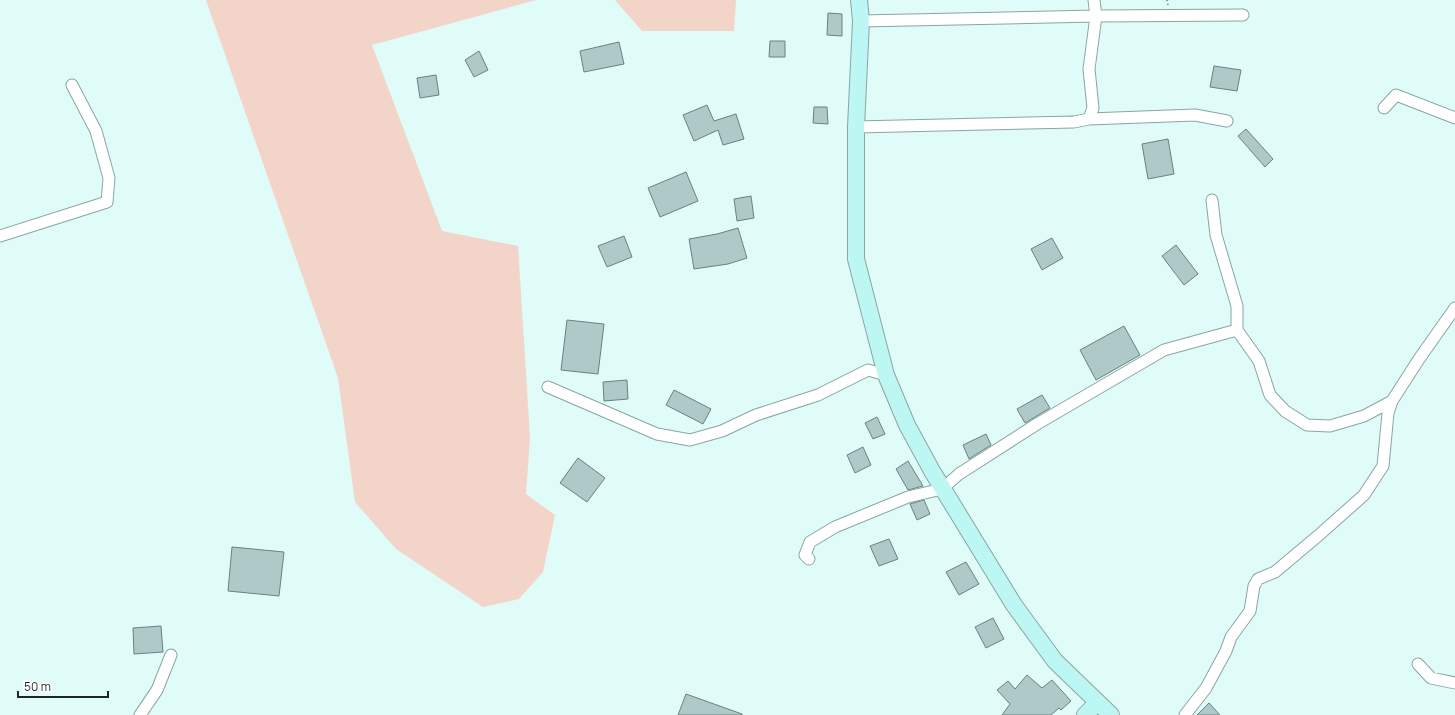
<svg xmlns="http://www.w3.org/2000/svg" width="1455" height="715" viewBox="0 0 1455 715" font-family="Manrope,sans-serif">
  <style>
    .green { fill: #f3d4c9 }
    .building { fill: #aec9c7; stroke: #688280 }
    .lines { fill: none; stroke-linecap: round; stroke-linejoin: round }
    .street-casing { stroke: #8aa5a2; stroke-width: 13 }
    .secondary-casing { stroke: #8aa5a2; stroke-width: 18 }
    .path { stroke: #778a88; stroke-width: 2; stroke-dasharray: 1 3; stroke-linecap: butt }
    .street { stroke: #fff; stroke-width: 11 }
    .secondary { stroke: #bdf7f4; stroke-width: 16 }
  </style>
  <rect width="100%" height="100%" fill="#dffcf9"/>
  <path class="green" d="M206,0h330l-164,45 70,186 76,15 12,192 -4,56 29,21 -12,57 -24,27 -36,8 -87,-58 -41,-47 -17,-124z
    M615,0h121l-2,31h-92z"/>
  <path class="building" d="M828,13l14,1v22l-15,-1z
    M770,41h15v16h-16z
    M619,42l5,22 -40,8 -4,-21z
    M479,51l9,19 -14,7 -9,-17z
    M1214,66l27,4 -4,21 -27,-4z
    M436,75l3,20 -19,3 -3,-20z
    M707,105l7,16 22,-7 8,25 -21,6 -5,-15 -24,11 -11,-26z
    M814,107h13l1,17 -15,-1z
    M1246,129l27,30 -8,8 -27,-31z
    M1168,139l6,35 -26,5 -6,-35z
    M686,172l12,29 -38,16 -12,-29z
    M751,196l3,22 -17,3 -3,-22z
    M738,228l9,30 -19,6 -34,5 -5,-30 28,-5z
    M624,236l8,21 -25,10 -9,-21z
    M1052,238l11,20 -21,12 -11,-21z
    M1176,245l22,29 -14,11 -22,-29z
    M567,320l37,4 -6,50 -37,-4z
    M1124,326l16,29 -44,25 -16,-30z
    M627,380l1,19 -24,2 -1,-19z
    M674,390l37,19 -8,15 -37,-19z
    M1042,395l8,13 -25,15 -8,-14z
    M877,417l8,17 -12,5 -8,-16z
    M986,434l5,11 -22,14 -6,-14z
    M863,447l8,18 -16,8 -8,-18z
    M578,458l27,20 -18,24 -27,-19z
    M908,461l15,25 -15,4 -12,-21z
    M924,500l6,14 -13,6 -7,-16z
    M889,539l9,20 -19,7 -9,-20z
    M232,547l52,5 -5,44 -51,-5z
    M966,562l13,22 -20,11 -13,-23z
    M993,618l11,21 -18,9 -11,-21z
    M161,626l2,26 -29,2 -1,-26z
    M1027,675l15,13 10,-8 19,21 -10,9 -2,-2 -8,7h-49l8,-11 -13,-14 11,-9 7,8z
    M686,694l56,20v1h-64z
    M1209,703l11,12h-23z"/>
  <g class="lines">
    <g class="street-casing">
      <path id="street" d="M861,21l235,-5 -2,-16
        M1384,108l12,-13 59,23
        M1089,119l106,-4 32,6
        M856,127l218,-5 15,-3 4,-11 -4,-39 7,-53 147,-1
        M1212,200l4,35 21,71v24
        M0,236l107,-34 2,-24 -13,-47 -24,-46
        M548,387l109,47 33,6 32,-9 34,-16 62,-20 50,-25 18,5
        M809,559l-4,-4 5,-13 25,-15 73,-30 34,-8 17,-15 78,-50 127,-74 73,-20 22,31 11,34 15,16 22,14 23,1 34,-10 28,-15
        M1418,664l13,14 24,5
        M140,715l17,-25 14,-35
        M1185,715l21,-27 20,-37 5,-14 19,-26 4,-25 4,-7 17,-7 44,-37 45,-40 11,-17 8,-12 5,-53 4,-12 27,-42 36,-51"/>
    </g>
    <g class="secondary-casing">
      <path id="secondary" d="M859,0l2,21 -5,106v132l30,116 21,50 25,46 82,134 41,56 56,54
        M1085,715l12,-12"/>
    </g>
    <path class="path" d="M1167,0l1,5"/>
    <use href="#street" class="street"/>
    <use href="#secondary" class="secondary"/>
  </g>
  <path d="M18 691v6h90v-6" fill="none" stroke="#1b2625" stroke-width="2"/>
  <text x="24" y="691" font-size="12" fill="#1b2625" stroke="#ffffff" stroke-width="3" paint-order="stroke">50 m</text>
</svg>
